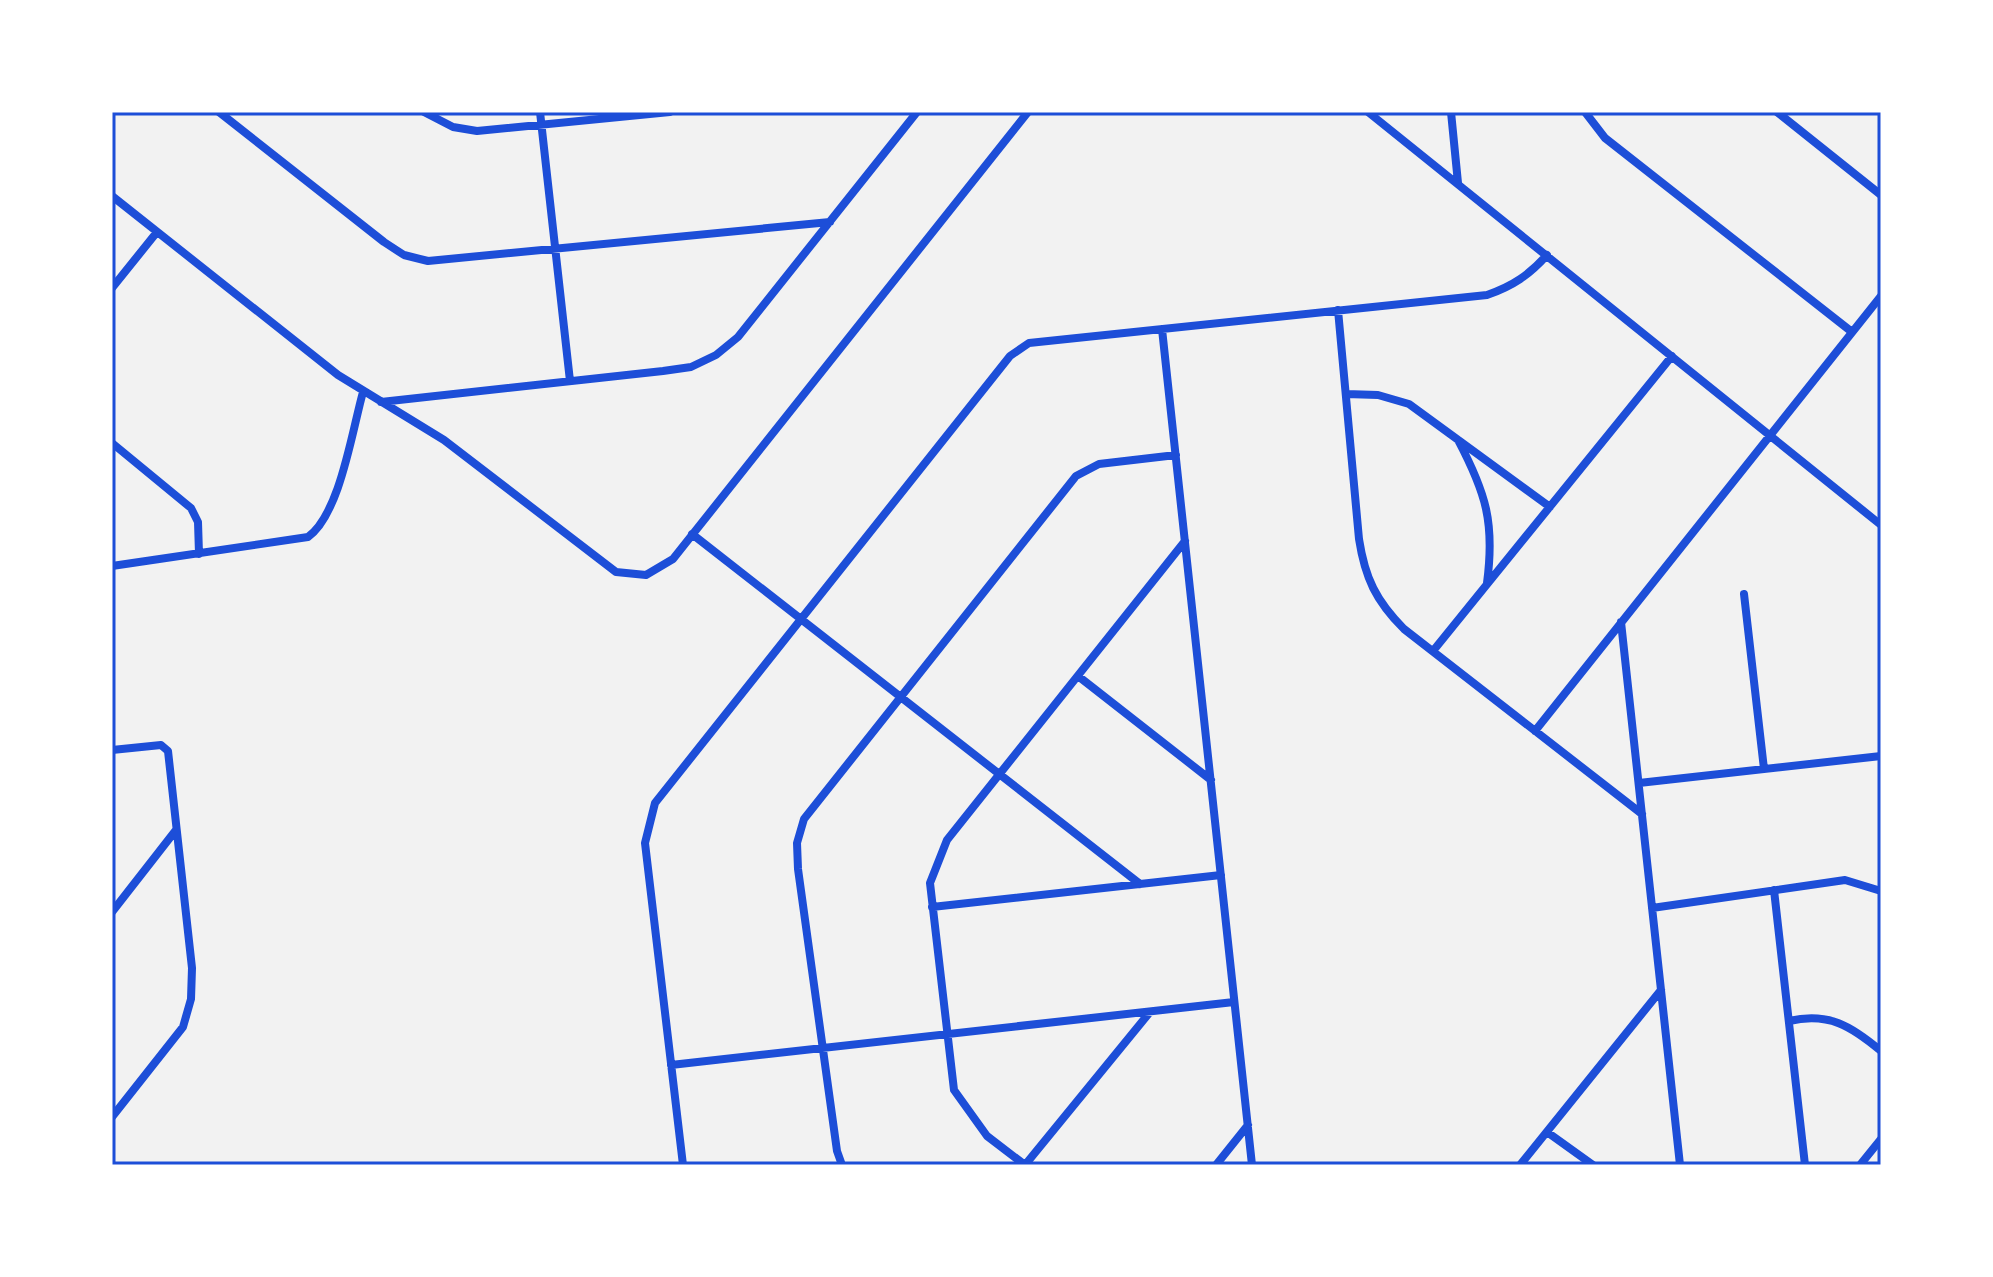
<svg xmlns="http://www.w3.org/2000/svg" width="1993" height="1277" viewBox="0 0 1993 1277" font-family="'Crimson Pro',serif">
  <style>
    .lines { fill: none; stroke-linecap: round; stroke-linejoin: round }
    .minor { stroke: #1d4ed8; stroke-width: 8 }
    .neatline { fill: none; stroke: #1d4ed8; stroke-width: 3 }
  </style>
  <rect width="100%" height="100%" fill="#f2f2f2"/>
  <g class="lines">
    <path class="minor" d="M219,112l165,130 20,13 24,6 402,-39
      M424,112l29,15 24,4 193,-19
      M540,112l30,269
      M1368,112l513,413
      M1451,112l7,71
      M1585,112l20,26 247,194
      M1777,112l104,83
      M112,196l226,179 106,65 172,132 30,3 27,-16 355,-447
      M112,288l45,-56
      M1338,310l21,229c6,39 17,62 45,90l238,185
      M1162,329l90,836
      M1346,394l32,1 31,9 141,103
      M381,402l282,-31 28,-4 25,-12 22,-18 179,-225
      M1458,440c28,53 37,83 29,143
      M112,443l79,65 7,14 1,32
      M692,534l448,350
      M112,566l196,-29c32,-23 44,-106 55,-145
      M1744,594l20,175
      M1621,622l59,543
      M1433,651l239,-295
      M1078,676l133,104
      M1535,731l346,-435
      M112,750l49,-5 7,6 24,217 -1,31 -8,28 -71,90
      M1639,783l242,-27
      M1774,890l31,275
      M932,907l289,-32
      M1652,908l193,-28 36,11
      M112,912l64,-82
      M1789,1021c40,-9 62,5 92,30
      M671,1065l563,-63
      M1547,1132l46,33
      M683,1165l-38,-322 10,-40 355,-447 19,-13 458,-48c26,-9 42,-20 60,-40
      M842,1165l-5,-14 -39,-282 -1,-26 7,-24 272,-343 23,-12 77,-9
      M1025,1165l-38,-29 -33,-46 -24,-207 17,-43 238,-299
      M1025,1165l125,-153
      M1216,1165l32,-40
      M1520,1165l141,-175
      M1860,1165l21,-26"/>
  </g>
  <rect width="1993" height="1277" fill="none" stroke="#ffffff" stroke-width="228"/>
  <rect x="114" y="114" width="1765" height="1049" class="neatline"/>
</svg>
